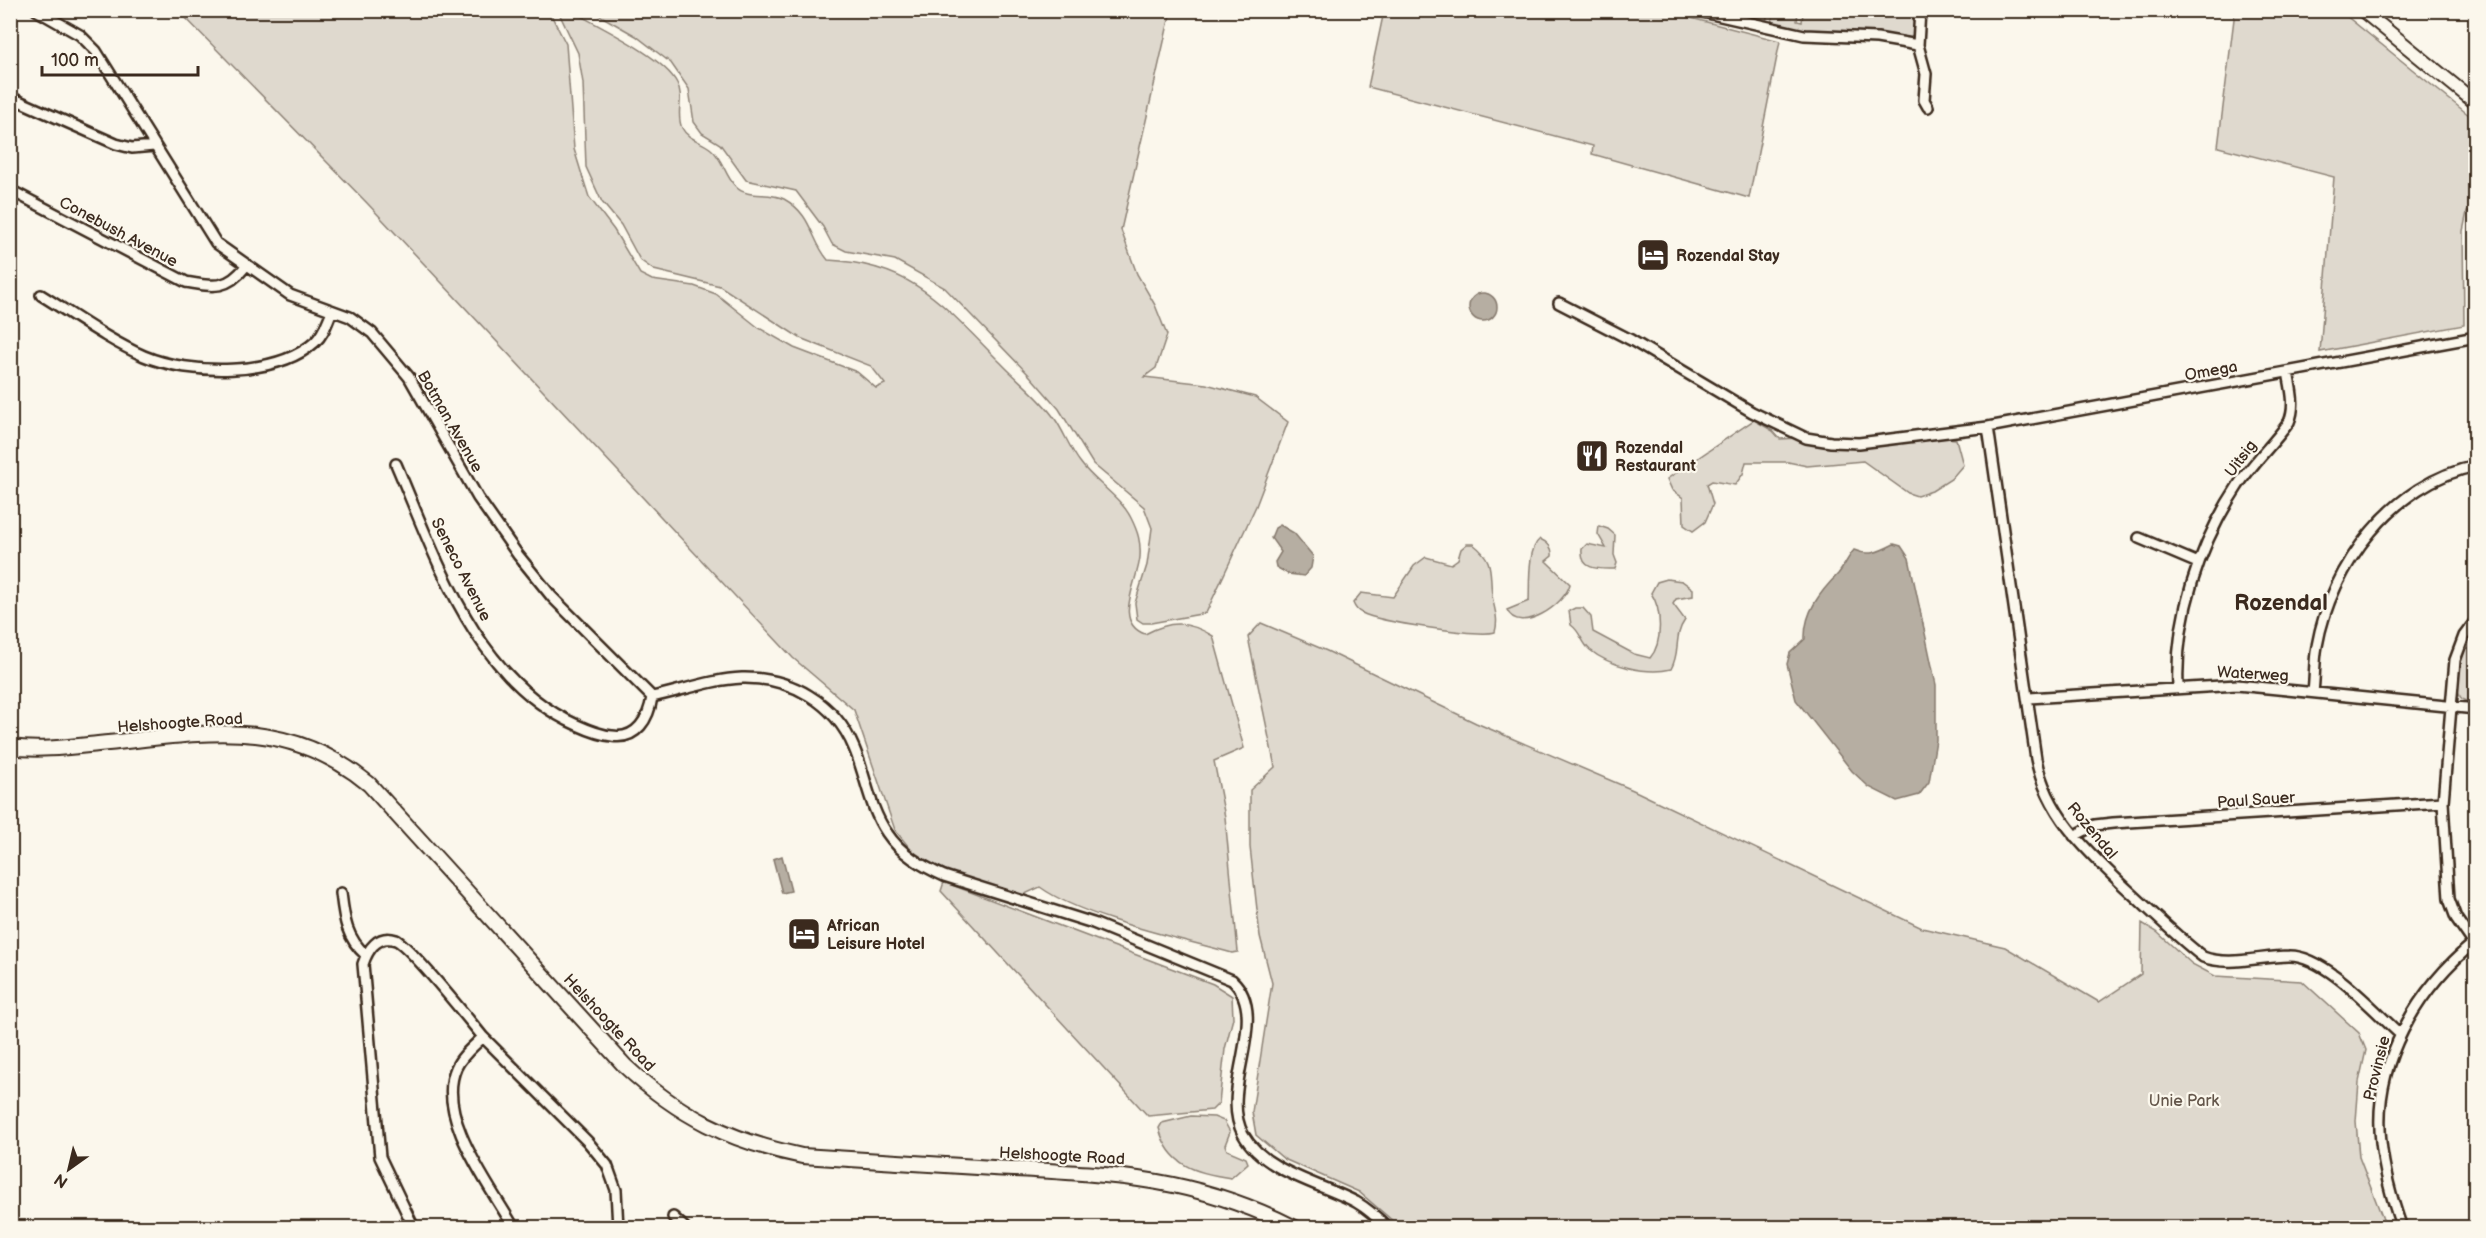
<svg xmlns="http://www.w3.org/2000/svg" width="2486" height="1238" viewBox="0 0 2486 1238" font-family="'Balsamiq Sans',sans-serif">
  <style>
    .green { fill: #dfd9ce; stroke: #8d8276; stroke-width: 1.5 }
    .water { fill: #b6aea2; stroke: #85796d; stroke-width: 1.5 }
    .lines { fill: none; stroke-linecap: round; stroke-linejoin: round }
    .minor-casing { stroke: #3b2a1e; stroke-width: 14 }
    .tertiary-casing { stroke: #3b2a1e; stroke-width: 16 }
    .secondary-casing { stroke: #3b2a1e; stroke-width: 18 }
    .minor { stroke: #fbf7ec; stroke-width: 9 }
    .tertiary { stroke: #fbf7ec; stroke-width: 12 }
    .secondary { stroke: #fbf7ec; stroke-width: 14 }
    .labels { text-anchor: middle; stroke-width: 4.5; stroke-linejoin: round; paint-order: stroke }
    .street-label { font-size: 16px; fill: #3b2a1e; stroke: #fbf7ec }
    .poi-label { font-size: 16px; font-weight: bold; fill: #3b2a1e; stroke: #fbf7ec; text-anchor: start }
    .park-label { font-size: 16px; fill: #64564a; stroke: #fbf7ec }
    .district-label { font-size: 22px; font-weight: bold; fill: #3b2a1e; stroke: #fbf7ec }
  </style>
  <rect width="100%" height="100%" fill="#fbf7ec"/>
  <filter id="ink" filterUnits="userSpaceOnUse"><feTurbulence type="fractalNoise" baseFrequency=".0167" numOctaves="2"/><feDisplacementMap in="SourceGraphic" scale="12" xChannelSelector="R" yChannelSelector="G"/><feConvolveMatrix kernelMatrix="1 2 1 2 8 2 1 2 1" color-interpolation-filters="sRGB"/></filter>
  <g filter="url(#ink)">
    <path class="green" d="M179,11h370l17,33 8,105 8,26 7,22 25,33 26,44 12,6 42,6 22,8 43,34 35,20 63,24 19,16 9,-4 -14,-18 -71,-28 -80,-52 -66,-16 -14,-10 -19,-35 -19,-23 -16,-35 -3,-84 -5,-30 -20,-42h14c26,15 92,46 105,72 8,14 -2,31 5,45 6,12 20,13 29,21 12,10 14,27 25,38 12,12 33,4 48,12 29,16 26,40 44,61 86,4 117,47 173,103 17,18 40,35 54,56 9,13 15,30 25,43 14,20 40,34 51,56 7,14 10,24 9,39 -2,25 -28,65 5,77 27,-14 43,-13 68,2l31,112 -30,13 11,56 13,135 -6,1c-54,-15 -149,-35 -192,-66l-17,8 -64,-19 -42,-19 -22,-27 -41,-120 -61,-52 -426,-455z
      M592,11h579l-50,219 16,44 18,31 12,30 -11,33 -12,9 62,7 49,13 33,25 -32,84 -50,107 -55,10h-8l-6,-4 -2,-16 12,-38 5,-37 -8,-21 -51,-43 -34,-55 -29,-33 -85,-88 -50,-28 -49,-9 -14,-7 -9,-17 -27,-36 -50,-11 -26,-36 -18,-11 -8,-11 -5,-33 -18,-26 -35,-27z
      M1384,11h280l116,30 -31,157 -157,-44 1,-8 -225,-59z
      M1711,11h57l-2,12 5,1 3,-13h24l-1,10 5,1 1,-11h113l-2,25 -7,5 -111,-9z
      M2235,11h105l135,109v93l-8,-1 -4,19 1,94 -144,27 14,-175 -116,-30z
      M1754,420l19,11 7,8 18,-1 18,7 55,1 75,-8 10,1 7,26 -12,14 -19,12 -15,5 -9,-3 -45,-32 -56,5 -19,-4h-42l-3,12 -8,11 -23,-4 -5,3 6,20 -8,18 -12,9 -9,-6 -1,-27 -11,-8 -5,-11z
      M1599,526l9,3 7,6 -1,20 3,8 -2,6c-16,0 -35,2 -33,-20l5,-5 19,4 -8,-14z
      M1540,539c7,3 13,8 12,17l-6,5 24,23c-4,20 -51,52 -63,26l22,-9c1,-17 -2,-52 11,-62z
      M1467,544h6c22,17 16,27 19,51 2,14 7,23 3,37 -16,5 -116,-10 -133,-19 -5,-2 -7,-5 -9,-10l8,-10 32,4 21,-31 12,-9 25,7 7,-5 3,-10z
      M1667,579l15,2 11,8v7l-17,3 -3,5 12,16c-12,17 -4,31 -14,49 -24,6 -62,-3 -81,-19 -9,-8 -9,-18 -19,-25l-2,-14 6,-3h8l8,9 2,15 41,22 16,4c13,-15 12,-49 1,-65l6,-11z
      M1261,623l66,28 149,72 157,67 289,138 83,19 94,55 42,-28 1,-51 15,9 35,32 23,12 87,5 57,52 7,17 -7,32 -3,39 3,36 27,70h-986l-41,-35 -75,-33 -28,-24 -4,-23 20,-129 -12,-47 -10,-89v-57l25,-23 -27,-130z
      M2475,630v74l-13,-5c-12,-13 3,-56 13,-69z
      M944,882l269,102 19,12 1,22 -8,31 -6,54 -7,7 -64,6 -207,-225z
      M1191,1116l23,1 10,4 6,11 -5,13 2,5 19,8 2,5 -17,15c-35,-5 -62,-12 -72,-50l3,-5z"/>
    <path class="water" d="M1469 307a14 14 0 1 1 28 0a14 14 0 1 1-28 0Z
      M1280,525l14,8 19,23 -2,12 -7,8 -16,-2 -12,-7 -1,-5 6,-10 -10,-14 4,-10z
      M1894,544l7,2 8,12 27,127v55l-7,42 -10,13 -22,6 -28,-14 -17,-16 -56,-71 -9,-36 3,-11 15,-14c-1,-27 16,-48 33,-65 6,-7 10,-17 16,-24 16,7 26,1 40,-6z
      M782,856l9,35 -9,2 -9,-34z"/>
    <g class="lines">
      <g class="minor-casing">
        <path id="minor" d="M36,10l44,25 16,16 120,192 74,52 60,22 22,16 37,44 69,121 40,57 34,42 100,100
          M1694,10l110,25 73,3 41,7
          M1920,10l-2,35 8,29 -2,26 4,7
          M10,97l106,47 16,4 22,-2
          M10,190l176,92c28,5 41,8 60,-16
          M41,295c34,21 67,45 103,61 45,19 132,21 171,-14 9,-8 12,-20 17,-31
          M1559,303l72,37 121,72 54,26 25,4 28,1 129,-16 488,-90
          M1988,427l48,332c11,56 51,92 91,130 25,23 49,47 76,68 27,10 58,-1 86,-1 36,-1 85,55 111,78
          M396,464c41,95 79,216 181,261 11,5 23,10 35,11 25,4 37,-18 40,-39
          M2139,538l59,25
          M2476,620l-12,16 -9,24 -12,142 6,97 7,19 20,29
          M2178,687c-3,-70 21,-142 59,-200 15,-24 36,-42 52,-65 7,-16 2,-33 -1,-50
          M2313,692c2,-15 1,-31 4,-46 14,-80 76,-164 159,-180
          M652,697c29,-6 61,-18 90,-19 48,-1 93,24 112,70 12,28 15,59 33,85 14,21 35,33 57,43l149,47 139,57c40,37 -14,108 11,154 21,38 77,49 113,68 12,7 22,16 32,26
          M2029,698l208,-13 239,24
          M2074,836l21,-11 18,-2 330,-21
          M341,893c3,25 5,45 25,62
          M673,1217l12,11
          M414,1228l-34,-71 -17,-193c5,-15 15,-30 33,-24 14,6 73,80 87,97
          M514,1228c-23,-41 -79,-112 -58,-160 5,-12 18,-22 27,-31l105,105 19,23 9,25 2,38
          M2402,1228c-10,-28 -18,-57 -21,-86 -9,-78 36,-153 95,-201"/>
      </g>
      <g class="tertiary-casing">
        <path id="tertiary" d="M2362,10l114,93"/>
      </g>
      <g class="secondary-casing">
        <path id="secondary" d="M10,747c30,4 59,0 88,-3 102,-10 185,-31 271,40l256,282c54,50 105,75 177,90 63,4 127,8 191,12 113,6 198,7 302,60"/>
      </g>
      <use href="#minor" class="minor"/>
      <use href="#tertiary" class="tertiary"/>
      <use href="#secondary" class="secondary"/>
    </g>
  </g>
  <defs>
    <g id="hotel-square" transform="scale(1.725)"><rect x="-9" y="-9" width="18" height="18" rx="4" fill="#3b2a1e" stroke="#fbf7ec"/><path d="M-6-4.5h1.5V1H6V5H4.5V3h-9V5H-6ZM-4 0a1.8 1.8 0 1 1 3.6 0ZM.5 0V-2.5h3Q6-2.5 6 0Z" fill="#fff"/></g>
    <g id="restaurant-square" transform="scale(1.725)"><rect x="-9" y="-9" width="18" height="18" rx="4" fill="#3b2a1e" stroke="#fbf7ec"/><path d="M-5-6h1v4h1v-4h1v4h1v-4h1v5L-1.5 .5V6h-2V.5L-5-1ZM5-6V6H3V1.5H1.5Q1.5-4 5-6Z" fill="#fff"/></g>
  </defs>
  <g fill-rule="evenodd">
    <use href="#hotel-square" x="1653" y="255"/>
    <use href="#restaurant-square" x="1592" y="456"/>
    <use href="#hotel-square" x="804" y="934"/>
  </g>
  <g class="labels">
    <g class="street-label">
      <text transform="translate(119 231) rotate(28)" y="6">Conebush Avenue</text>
      <text transform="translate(2211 370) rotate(-10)" y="6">Omega</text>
      <text transform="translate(451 421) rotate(60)" y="6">Botman Avenue</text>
      <text transform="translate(2240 458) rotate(-53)" y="6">Uitsig</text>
      <text transform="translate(462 569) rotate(63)" y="6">Seneco Avenue</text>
      <text transform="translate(2253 673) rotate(3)" y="6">Waterweg</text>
      <text transform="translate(180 722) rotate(-4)" y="6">Helshoogte Road</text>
      <text transform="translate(2256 799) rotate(-4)" y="6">Paul Sauer</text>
      <text transform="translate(2093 830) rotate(50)" y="6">Rozendal</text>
      <text transform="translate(610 1022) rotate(47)" y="6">Helshoogte Road</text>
      <text transform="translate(2376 1068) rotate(-76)" y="6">Provinsie</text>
      <text transform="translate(1062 1155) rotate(3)" y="6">Helshoogte Road</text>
    </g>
    <g class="poi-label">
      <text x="1676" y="261">Rozendal Stay</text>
      <text x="1615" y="453">Rozendal<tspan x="1615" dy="18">Restaurant</tspan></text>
      <text x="827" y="931">African<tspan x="827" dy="18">Leisure Hotel</tspan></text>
    </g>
    <g class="park-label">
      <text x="2184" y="1106">Unie Park</text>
    </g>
    <g class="district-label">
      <text x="2281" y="610">Rozendal</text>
    </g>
  </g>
  <rect width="2486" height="1238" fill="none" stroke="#fbf7ec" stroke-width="36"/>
  <rect x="18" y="18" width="2450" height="1202" fill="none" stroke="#3b2a1e" stroke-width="2" filter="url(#ink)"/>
  <g transform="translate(69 1169) rotate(214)" stroke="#fbf7ec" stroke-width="4.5" paint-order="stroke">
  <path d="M0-4.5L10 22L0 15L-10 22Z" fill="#3b2a1e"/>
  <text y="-9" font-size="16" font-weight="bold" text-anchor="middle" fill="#3b2a1e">N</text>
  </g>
  <path d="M42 66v9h156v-9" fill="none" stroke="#3b2a1e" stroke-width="3"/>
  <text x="51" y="66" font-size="18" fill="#3b2a1e" stroke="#fbf7ec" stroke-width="4.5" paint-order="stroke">100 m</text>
</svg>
